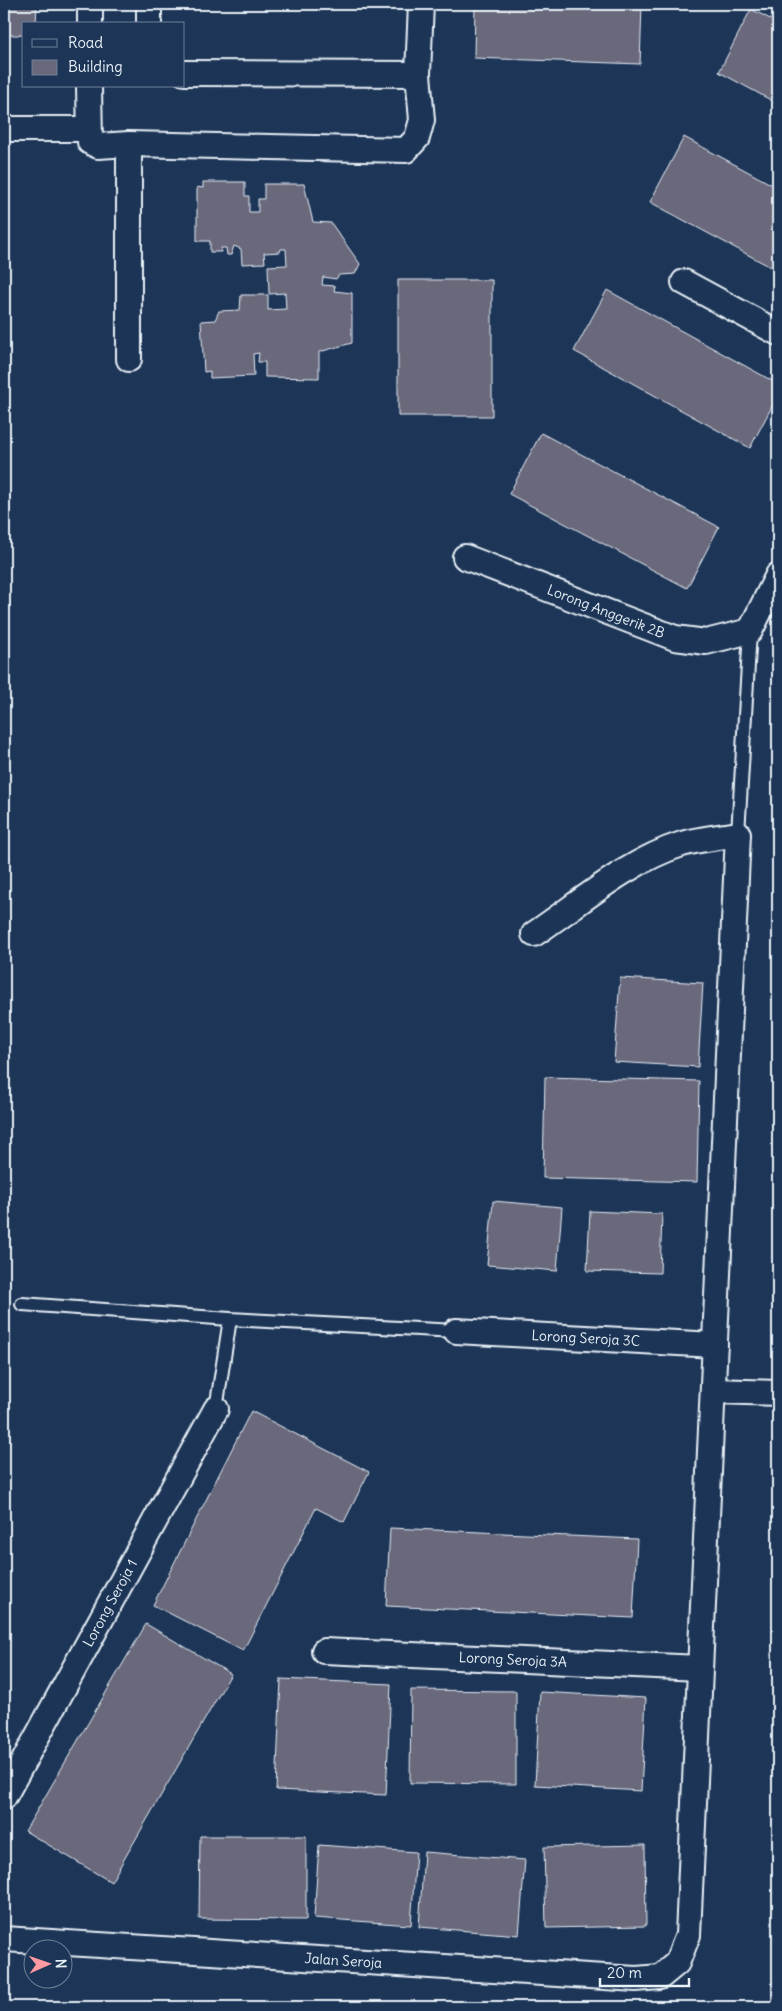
<svg xmlns="http://www.w3.org/2000/svg" width="782" height="2011" viewBox="0 0 782 2011" font-family="Delius,sans-serif">
  <style>
    .building { fill: #6a697c; stroke: #e8f1f8 }
    .lines { fill: none; stroke-linecap: round; stroke-linejoin: round }
    .service-casing { stroke: #e8f1f8; stroke-width: 16 }
    .minor-casing { stroke: #e8f1f8; stroke-width: 28 }
    .service { stroke: #1d3557; stroke-width: 12 }
    .minor { stroke: #1d3557; stroke-width: 24 }
    .labels { text-anchor: middle; stroke-width: 5; stroke-linejoin: round; paint-order: stroke }
    .street-label { font-size: 14px; fill: #e8f1f8; stroke: #1d3557 }
  </style>
  <rect width="100%" height="100%" fill="#1d3557"/>
  <filter id="ink" filterUnits="userSpaceOnUse"><feTurbulence type="fractalNoise" baseFrequency=".02" numOctaves="2"/><feDisplacementMap in="SourceGraphic" scale="10" xChannelSelector="R" yChannelSelector="G"/><feConvolveMatrix kernelMatrix="1 2 1 2 8 2 1 2 1" color-interpolation-filters="sRGB"/></filter>
  <g filter="url(#ink)">
    <path class="building" d="M4,4h33l-1,20h-12v11h-20z
      M475,4h167l-2,60 -166,-6z
      M751,9l27,14v81l-59,-32z
      M684,137l94,51v83l-128,-69z
      M203,182h42v14h4v16h9v-13h6v-15h40l9,38 18,1 29,41 -5,10 -16,1 -3,4 -13,-2 -1,8 13,1 -1,5 18,2v50l-33,9v26l-54,-1v-15h-7l1,-9 -6,1 1,22 -44,2v-7l-6,1 -3,-51 14,-1 4,-9 21,-1 1,-15h27v15l18,-1 -1,-16 -16,1 -1,-28 19,-1 -1,-16h-5l-1,3 -16,1 1,10 -23,1 -1,-15 -7,-3 -3,9h-4l-1,-7h-5v4h-11v-11h-13v-54l6,1z
      M398,280h94v136h-94z
      M607,290l171,94v11l-28,53 -176,-97z
      M541,433l178,94 -32,61 -178,-94z
      M620,978l83,5 -5,84 -84,-5z
      M545,1077l154,4 -2,101 -154,-4z
      M493,1201l69,6 -5,64 -70,-6z
      M590,1211l72,3 -2,59 -73,-2z
      M251,1411l118,61 -25,50 -28,-14 -73,143 -90,-46z
      M390,1528l247,11 -4,79 -247,-12z
      M146,1624l85,50 -120,208 -86,-51z
      M281,1679l110,5 -5,111 -110,-5z
      M411,1690l105,1v93l-106,-1z
      M540,1692l106,6 -5,93 -106,-6z
      M200,1836h106v84l-107,-1z
      M319,1845l97,7 -5,73 -97,-7z
      M645,1845l1,81 -100,2 -2,-81z
      M424,1852l101,8 -6,75 -100,-8z"/>
    <g class="lines">
      <g class="service-casing">
        <path id="service" d="M738,834l12,-203
          M22,1304l208,15 226,12
          M216,1409l14,-90"/>
      </g>
      <g class="minor-casing">
        <g id="minor">
          <path d="M149,4v20"/>
          <path d="M90,24v-20"/>
          <path d="M184,73l234,1"/>
          <path d="M89,86l1,56 8,4 31,-2 277,6 11,-12 5,-18 -4,-46 3,-70"/>
          <path d="M4,129h85"/>
          <path d="M129,144v215"/>
          <path d="M684,282l94,51"/>
          <path id="s1" d="M465,557l210,81 31,4 44,-11 28,-56"/>
          <path id="s2" d="M456,1331l259,14"/>
          <path d="M713,1391l65,2"/>
          <path id="s3" d="M324,1651l376,17"/>
          <path id="s4" d="M4,1797l212,-388"/>
          <path id="s5" d="M4,1939l632,40 24,-2 17,-14 11,-28 50,-1101c-18,3 -38,5 -56,10 -54,17 -102,59 -148,90"/>
        </g>
      </g>
      <use href="#service" class="service"/>
      <use href="#minor" class="minor"/>
    </g>
  </g>
  <g class="labels">
    <g class="street-label">
      <text dy="5" stroke="none"><textPath href="#s1" startOffset="151">Lorong Anggerik 2B</textPath></text>
      <text dy="5" stroke="none"><textPath href="#s2" startOffset="130">Lorong Seroja 3C</textPath></text>
      <text dy="5" stroke="none"><textPath href="#s4" startOffset="221">Lorong Seroja 1</textPath></text>
      <text dy="5" stroke="none"><textPath href="#s3" startOffset="189">Lorong Seroja 3A</textPath></text>
      <text dy="5" stroke="none"><textPath href="#s5" startOffset="340">Jalan Seroja</textPath></text>
    </g>
  </g>
  <rect width="782" height="2011" fill="none" stroke="#1d3557" stroke-width="20"/>
  <rect x="10" y="10" width="762" height="1991" fill="none" stroke="#e8f1f8" stroke-width="2" filter="url(#ink)"/>
  <rect x="22" y="22" width="162" height="65" fill="#1d3557" stroke="#6e8097"/>
  <rect x="32" y="39" width="25" height="8" fill="#1d3557" stroke="#6e8097"/>
  <text x="68" y="48" font-size="15" fill="#e8f1f8">Road</text>
  <rect x="32" y="60" width="25" height="15" fill="#6a697c" stroke="#6e8097"/>
  <text x="68" y="72" font-size="15" fill="#e8f1f8">Building</text>
  <g transform="translate(48 1964) rotate(88)"><circle r="24" fill="#1d3557" stroke="#6e8097"/>
  <path d="M0-4L9 19L0 12L-9 19Z" fill="#ff9aa2"/>
  <text y="-8" font-size="14" font-weight="bold" text-anchor="middle" fill="#e8f1f8">N</text>
  </g>
  <path d="M600 1978v8h89v-8" fill="none" stroke="#e8f1f8" stroke-width="2.5"/>
  <text x="607" y="1978" font-size="15" fill="#e8f1f8" stroke="#1d3557" stroke-width="4" paint-order="stroke">20 m</text>
</svg>
